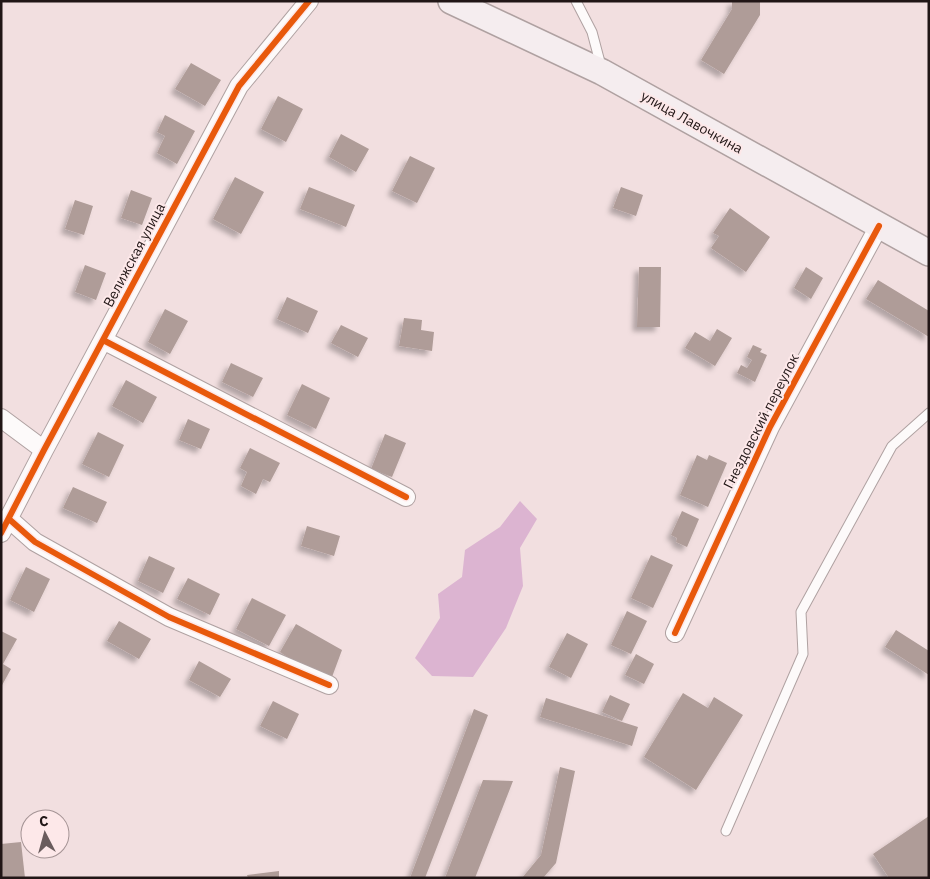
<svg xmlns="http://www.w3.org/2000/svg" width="930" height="879" viewBox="0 0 930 879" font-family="'IBM Plex Sans',sans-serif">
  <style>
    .water { fill: #dcb4d1 }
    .building { fill: #af9c98; filter: url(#shadow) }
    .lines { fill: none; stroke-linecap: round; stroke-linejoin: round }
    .lane-casing { stroke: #afa1a1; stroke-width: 11 }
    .street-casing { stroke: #afa1a1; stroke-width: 20 }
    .secondary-casing { stroke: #afa1a1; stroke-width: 28 }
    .lane { stroke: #fdfafa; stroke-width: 9 }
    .street { stroke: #fdfafa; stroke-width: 18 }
    .secondary { stroke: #f5edef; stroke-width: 25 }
    .cycleway-casing { stroke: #fde8e9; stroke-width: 9 }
    .cycleway { stroke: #e8590c; stroke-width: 6 }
    .labels { text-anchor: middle; stroke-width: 4; stroke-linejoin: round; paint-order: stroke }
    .street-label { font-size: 14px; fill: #211616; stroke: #fde8e9 }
  </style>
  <defs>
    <filter id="shadow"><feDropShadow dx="-4.5" dy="4.5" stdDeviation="2.5" flood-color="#0004"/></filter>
  </defs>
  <rect width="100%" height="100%" fill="#f2dfe0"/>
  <path class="water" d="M520,501l17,18 -17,29 3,38 -17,42 -33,49 -41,-1 -17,-18 25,-40 -2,-24 24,-17 3,-27 35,-23z"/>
  <path class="building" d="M732,1h28v14l-36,59 -23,-14 31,-51z
    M191,63l30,17 -16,26 -30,-17z
    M278,96l25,13 -17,33 -25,-13z
    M165,115l30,16 -18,33 -20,-11 8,-17 -8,-4z
    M341,134l28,15 -13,23 -27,-15z
    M410,156l25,12 -18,35 -25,-12z
    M235,177l29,15 -23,42 -28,-15z
    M309,187l46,18 -9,22 -46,-18z
    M621,187l22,8 -7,21 -23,-8z
    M131,190l21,8 -10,27 -21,-7z
    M75,200l18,6 -9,29 -19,-6z
    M730,208l40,29 -24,35 -35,-24 8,-12 -6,-3z
    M85,265l21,8 -10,27 -21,-8z
    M639,267h22l-1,60h-23z
    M806,267l17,11 -12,21 -17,-11z
    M878,280l51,31v26l-63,-38z
    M287,297l31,14 -10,22 -31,-14z
    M165,309l23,12 -18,33 -22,-12z
    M404,318l18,2 -1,10 13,2 -2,19 -33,-5z
    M341,325l27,13 -10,19 -27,-14z
    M717,329l15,9 -17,28 -30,-18 10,-16 15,9z
    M753,345l9,4 -2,3 7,3 -12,27 -18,-9 4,-8 6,3 5,-8 -5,-3z
    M231,363l32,15 -10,19 -31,-15z
    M126,380l31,17 -14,26 -31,-17z
    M302,384l28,14 -14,31 -29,-14z
    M188,419l22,10 -9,20 -22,-9z
    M98,432l26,13 -15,32 -27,-13z
    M385,434l21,9 -14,34 -21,-8z
    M250,448l30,15 -10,19 -7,-3 -7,15 -15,-8 6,-14 -7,-4z
    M697,455l10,5 2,-5 18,8 -19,44 -28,-12z
    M73,487l34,15 -10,21 -34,-15z
    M682,511l17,8 -12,28 -11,-5 1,-4 -6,-3z
    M307,526l33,10 -6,20 -33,-10z
    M651,555l22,10 -20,43 -22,-10z
    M149,556l26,12 -12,25 -25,-12z
    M26,567l24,12 -16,33 -24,-12z
    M188,578l32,16 -10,21 -33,-16z
    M252,598l34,17 -17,31 -33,-17z
    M627,611l20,10 -16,33 -20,-9z
    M119,621l32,18 -12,20 -32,-18z
    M296,624l46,26 -13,35 -49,-33z
    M896,630l33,21v24l-44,-28z
    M1,631l16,8 -14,25 8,5 -10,18z
    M567,633l21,11 -17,34 -22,-11z
    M636,654l18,10 -10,20 -19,-9z
    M199,661l32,18 -11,18 -31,-17z
    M683,693l25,15 6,-11 29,18 -47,75 -52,-33z
    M610,695l20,9 -8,17 -20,-9z
    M546,698l92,29 -6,19 -92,-29z
    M273,701l26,13 -12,25 -27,-13z
    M474,709l14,6 -63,163h-15z
    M560,767l15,4 -19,92 -13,15h-21l19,-23z
    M483,780l30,1 -38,97h-30z
    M929,816v62h-40l-16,-24z
    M21,842l4,36h-24v-34z
    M279,871v7h-31l-1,-3z"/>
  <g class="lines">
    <g class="lane-casing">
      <path id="lane" d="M576,1l16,31 9,34
        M726,831l77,-177 -2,-42 91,-166 37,-33"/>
    </g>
    <g class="street-casing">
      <path id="street" d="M103,340l303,157
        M1,418l43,32
        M9,519l26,23 134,75 160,68
        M1,533l43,-83 195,-364 70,-85
        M675,633l95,-206 109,-201"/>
    </g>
    <g class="secondary-casing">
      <path id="secondary" d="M451,1l151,71 327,181"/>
    </g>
    <use href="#lane" class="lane"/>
    <use href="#street" class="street"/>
    <use href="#secondary" class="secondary"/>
    <g class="cycleway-casing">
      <path id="cycleway" d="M103,340l303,157
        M9,519l26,23 134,75 160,68
        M1,533l43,-83 195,-364 70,-85
        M675,633l95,-206 109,-201"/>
    </g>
    <use href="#cycleway" class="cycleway"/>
  </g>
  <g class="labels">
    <g class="street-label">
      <text transform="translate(692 122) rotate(29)" y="5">улица Лавочкина</text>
      <text transform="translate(134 255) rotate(-62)" y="5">Велижская улица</text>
      <text transform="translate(761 421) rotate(-63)" y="5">Гнездовский переулок</text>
    </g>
  </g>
  <rect width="930" height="879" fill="none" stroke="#211616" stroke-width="5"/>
  <g transform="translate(45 834) rotate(354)"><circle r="24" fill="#fde8e9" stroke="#a59495"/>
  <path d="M0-4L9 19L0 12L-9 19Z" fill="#6a5c5d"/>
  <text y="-8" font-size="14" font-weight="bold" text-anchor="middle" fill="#211616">С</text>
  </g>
</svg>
